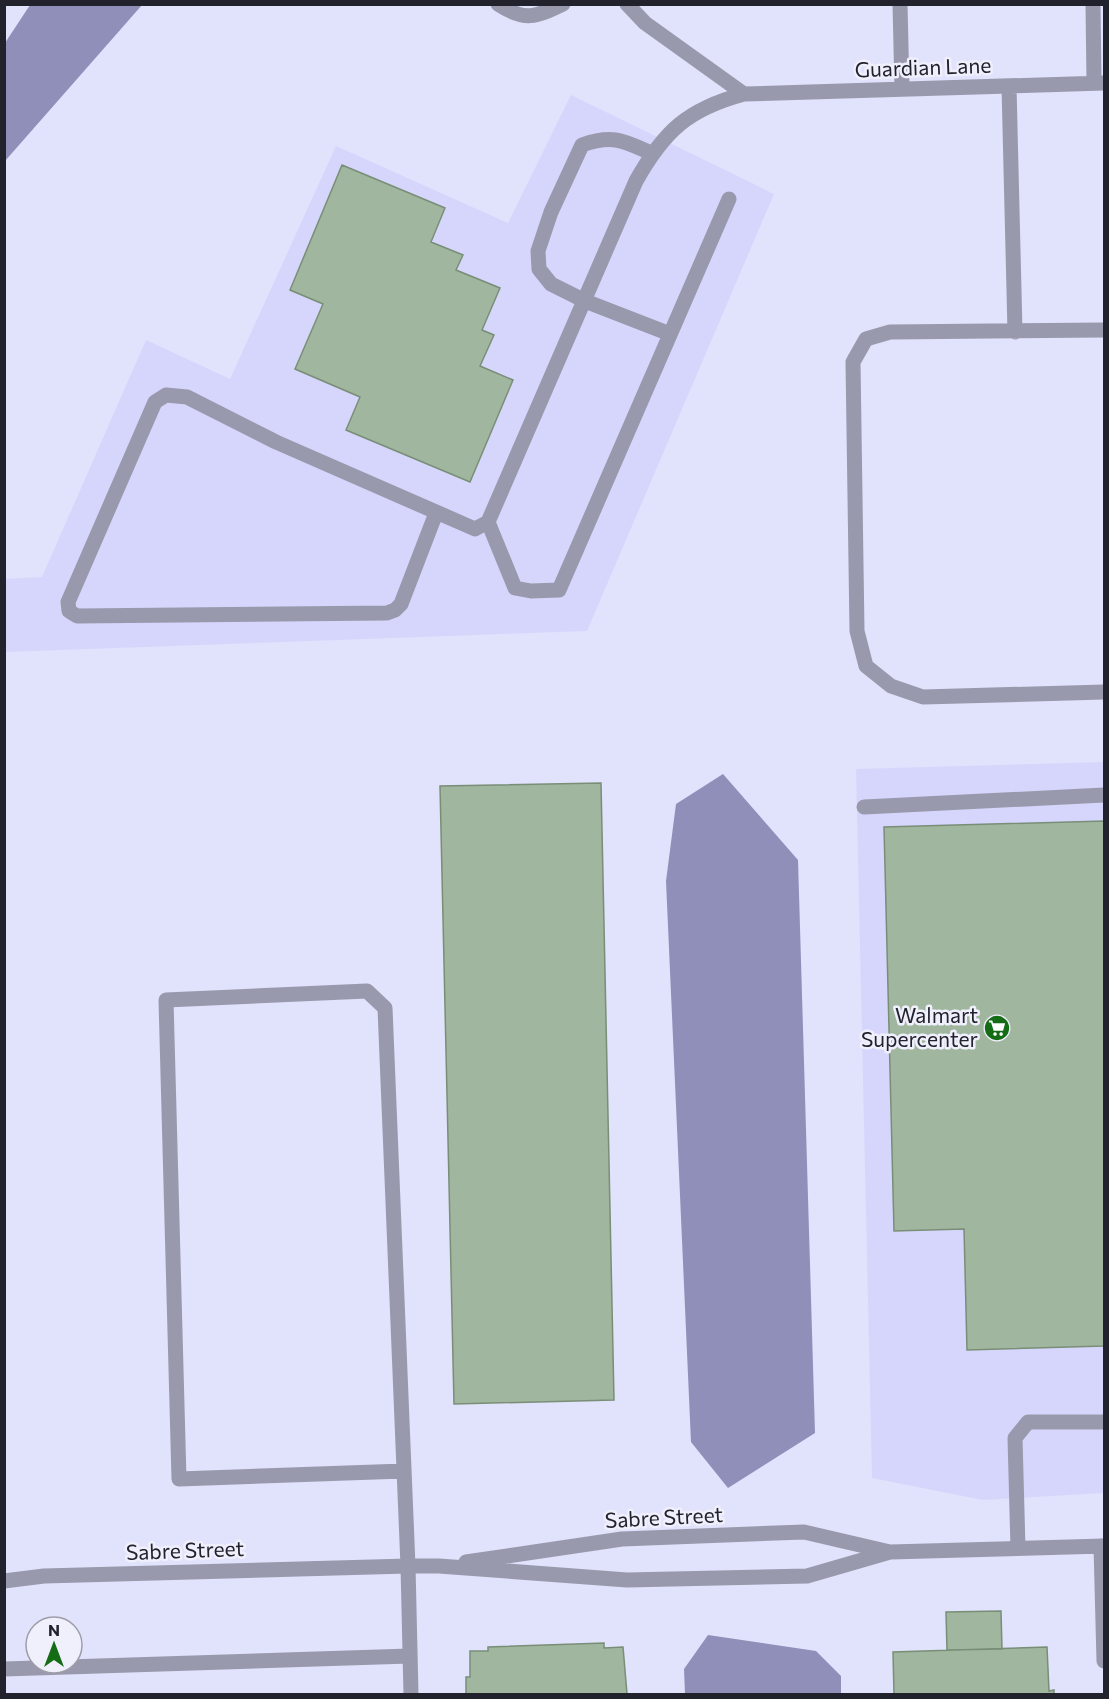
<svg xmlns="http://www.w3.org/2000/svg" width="1109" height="1699" viewBox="0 0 1109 1699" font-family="Commissioner,sans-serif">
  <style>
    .built { fill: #d6d6fd }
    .water { fill: #8f8fba }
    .building { fill: #a0b69e; stroke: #798e77; stroke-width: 1.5 }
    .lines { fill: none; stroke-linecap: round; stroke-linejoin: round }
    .minor { stroke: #9999ad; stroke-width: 15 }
    .labels { text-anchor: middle; stroke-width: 5; stroke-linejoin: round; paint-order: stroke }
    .street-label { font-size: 21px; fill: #22222d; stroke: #f0f0fd }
    .poi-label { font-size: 21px; fill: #22222d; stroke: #f0f0fd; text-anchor: end }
  </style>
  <rect width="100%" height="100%" fill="#e1e2fb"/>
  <path class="built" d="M571,95l203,99 -187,437 -582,21 -1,-73 38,-2 104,-237 84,39 106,-233 172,77z
    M1104,762v731l-121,7 -111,-22 -16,-709z"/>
  <path class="water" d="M30,5h112l-137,156v-118z
    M723,774l75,86 17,573 -87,55 -37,-46 -25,-561 10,-77z
    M708,1635l108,16 25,25v18h-156l-1,-25z"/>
  <path class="building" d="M342,165l103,43 -14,34 32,13 -7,15 44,18 -18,42 12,5 -14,31 33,14 -43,102 -124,-52 14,-33 -65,-28 28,-65 -33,-14z
    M601,783l13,617 -160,4 -14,-618z
    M1104,821v525l-137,4 -3,-121 -70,2 -10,-404z
    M1001,1611l1,38 -55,1 -1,-38z
    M604,1643v5l19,-1 4,47h-161v-17h4v-26h18v-4z
    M1047,1647l2,44 5,-1v4h-160l-1,-42z"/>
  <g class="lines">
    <path class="minor" d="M498,4c27,18 38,13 65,0
      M627,4l18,19 99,71
      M900,4l2,85
      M1093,4l1,79
      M1009,86l6,246
      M651,153c-27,-12 -38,-19 -69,-8l-31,67 -13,39 1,18 12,15 34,17 85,33
      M1104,330l-214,2 -24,7 -13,23 4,269 9,35 25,20 32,11 181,-5
      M436,513l-35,91 -6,6 -8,3 -310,3 -8,-5 -1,-9 87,-200 11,-7 21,2 89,45 199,87 13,-7 148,-341c28,-50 52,-72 108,-87l360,-11
      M488,522l27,66 16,3 28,-1 170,-391
      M864,807l240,-12
      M404,1471l-225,8 -13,-479 201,-9 18,17 23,558 3,128
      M1101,1546l3,115
      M1018,1548l-3,-110 13,-16h76
      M466,1562l156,-23 182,-7 86,20 214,-6
      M4,1581l40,-5 364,-10h31l188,14 180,-4 83,-24
      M4,1669l406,-13"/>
  </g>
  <defs>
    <g id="supermarket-disc" transform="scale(1.35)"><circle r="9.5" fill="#146c15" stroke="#f0f0fd"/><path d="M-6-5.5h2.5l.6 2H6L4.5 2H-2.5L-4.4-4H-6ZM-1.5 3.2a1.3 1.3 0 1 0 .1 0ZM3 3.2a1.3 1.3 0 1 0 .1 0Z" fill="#fff"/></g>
  </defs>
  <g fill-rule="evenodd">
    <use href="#supermarket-disc" x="997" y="1028"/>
  </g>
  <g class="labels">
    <g class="street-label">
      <text transform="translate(923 68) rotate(-2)" y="7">Guardian Lane</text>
      <text transform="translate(664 1518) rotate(-3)" y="7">Sabre Street</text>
      <text transform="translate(185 1551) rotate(-2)" y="7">Sabre Street</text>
    </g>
    <g class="poi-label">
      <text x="978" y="1023">Walmart<tspan x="978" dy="24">Supercenter</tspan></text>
    </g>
  </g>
  <rect width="1109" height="1699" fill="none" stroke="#22222d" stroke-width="12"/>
  <g transform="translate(54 1645)"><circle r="28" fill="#f0f0fd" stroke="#9e9eaa" stroke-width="1.5"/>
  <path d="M0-4.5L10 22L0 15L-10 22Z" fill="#146c15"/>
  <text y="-9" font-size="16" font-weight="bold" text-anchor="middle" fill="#22222d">N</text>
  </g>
</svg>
